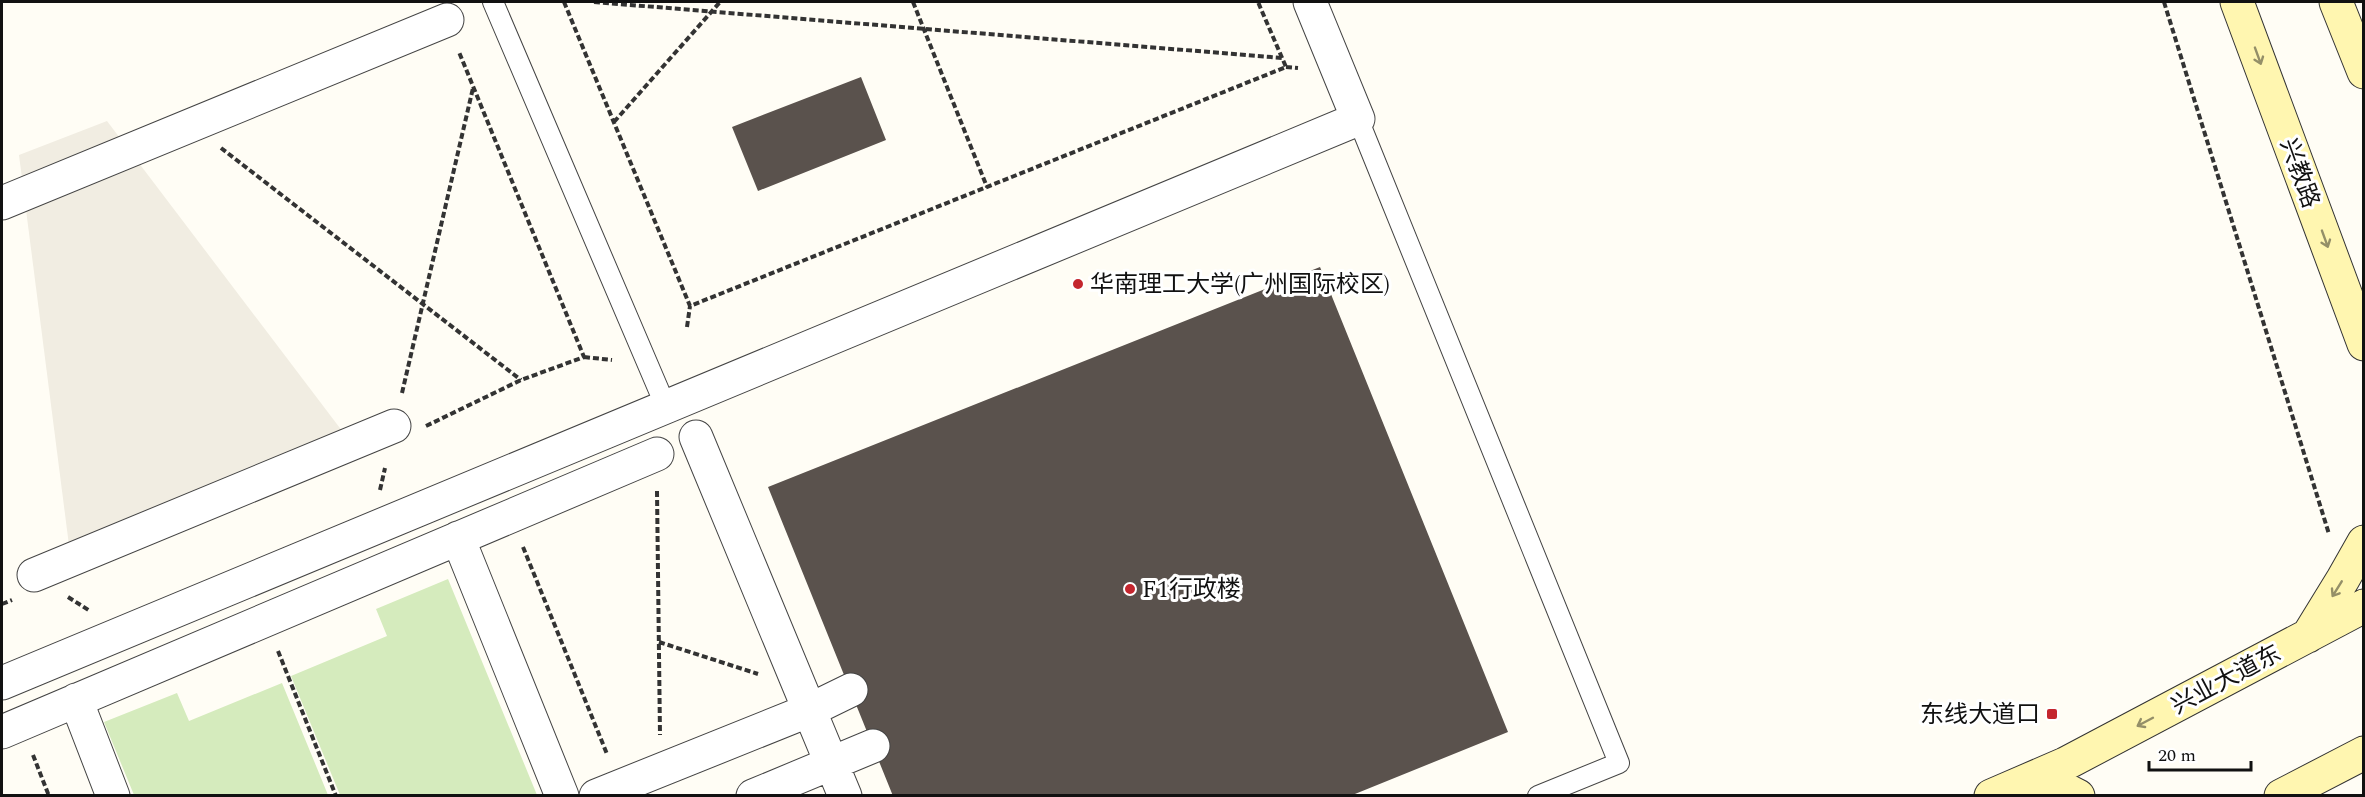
<svg xmlns="http://www.w3.org/2000/svg" width="2365" height="797" viewBox="0 0 2365 797" font-family="Spectral,'Noto Sans SC',serif">
  <style>
    .green { fill: #d5ebbd }
    .plaza { fill: #f1ede2 }
    .building { fill: #5a524d }
    .lines { fill: none; stroke-linecap: round; stroke-linejoin: round }
    .lane-casing { stroke: #444; stroke-width: 22 }
    .street-casing { stroke: #444; stroke-width: 35 }
    .secondary-casing { stroke: #333; stroke-width: 35 }
    .path { stroke: #333; stroke-width: 4; stroke-dasharray: 6 3; stroke-linecap: butt }
    .lane { stroke: #fff; stroke-width: 20 }
    .street { stroke: #fff; stroke-width: 33 }
    .secondary { stroke: #fff6b0; stroke-width: 33 }
    .oneway { stroke: #948f68 }
    .poi-dot { fill: #c4262e; stroke: #fff; stroke-width: 2 }
    .labels { text-anchor: middle; stroke-width: 6; stroke-linejoin: round; paint-order: stroke }
    .street-label { font-size: 24px; fill: #111; stroke: #fff }
    .poi-label { font-size: 24px; fill: #111; stroke: #fff; text-anchor: start }
  </style>
  <rect width="100%" height="100%" fill="#fffdf5"/>
  <path class="green" d="M448,579l89,216h-197l-49,-119 96,-40 -11,-27z
    M282,683l46,112h-194l-30,-73 73,-29 12,28z"/>
  <path class="plaza" d="M107,121l245,323 -281,117 -52,-406z"/>
  <path class="building" d="M861,77l25,63 -128,51 -26,-64z
    M1320,267l188,465 -158,64h-457l-125,-309z"/>
  <g class="lines">
    <g class="lane-casing">
      <path id="lane" d="M493,2l173,405
        M1358,119l261,644 -81,33"/>
    </g>
    <g class="street-casing">
      <path id="street" d="M2,203l445,-183
        M696,437l149,359
        M458,538l104,258
        M34,575l360,-149
        M2,683l1356,-564 -48,-117
        M76,700l37,96
        M2,732l655,-278
        M596,796l214,-86 41,-20
        M753,796l120,-50"/>
    </g>
    <g class="secondary-casing">
      <path id="secondary" d="M2237,2l127,342
        M2336,2l28,70
        M2308,636l35,-57 21,-37
        M2022,788c19,-4 38,-3 56,8
        M1991,796l74,-32 299,-158
        M2281,796l83,-43"/>
    </g>
    <path class="path" d="M564,2l126,304 596,-239 -28,-65
      M594,2l689,56
      M913,2l74,185
      M2164,2l165,532
      M1286,67l12,1
      M614,122l106,-120
      M221,148l300,232
      M687,327l3,-21
      M584,357l28,3
      M402,393l71,-305
      M426,426l95,-46 63,-23 -125,-305
      M380,490l5,-22
      M657,491l3,244
      M523,547l84,207
      M68,597l22,14
      M2,604l10,-4
      M659,642l99,32
      M278,651l58,145
      M33,755l16,41"/>
    <use href="#lane" class="lane"/>
    <use href="#street" class="street"/>
    <use href="#secondary" class="secondary"/>
  </g>
  <defs><path id="oneway-shaft" d="M-6 0H5M1.5-3L5.5 0L1.5 3" fill="none" stroke-width="1.6" stroke-linecap="round" stroke-linejoin="round" transform="scale(1.5)"/></defs>
  <g class="oneway">
    <use href="#oneway-shaft" transform="translate(2258 56) rotate(70)"/>
    <use href="#oneway-shaft" transform="translate(2325 239) rotate(70)"/>
    <use href="#oneway-shaft" transform="translate(2337 589) rotate(122)"/>
    <use href="#oneway-shaft" transform="translate(2145 722) rotate(152)"/>
  </g>
  <g class="poi-dot">
    <circle cx="1078" cy="284" r="6"/>
    <circle cx="1130" cy="589" r="6"/>
    <rect x="2046" y="708" width="12" height="12" rx="3"/>
  </g>
  <g class="labels">
    <g class="street-label">
      <text transform="translate(2300 173) rotate(70)" y="8">兴教路</text>
      <text transform="translate(2226 679) rotate(-28)" y="8">兴业大道东</text>
    </g>
    <g class="poi-label">
      <text x="1090" y="292">华南理工大学(广州国际校区)</text>
      <text x="1142" y="597">F1行政楼</text>
      <text x="2040" y="722" text-anchor="end">东线大道口</text>
    </g>
  </g>
  <rect width="2365" height="797" fill="none" stroke="#111111" stroke-width="6"/>
  <path d="M2149 761v9h102v-9" fill="none" stroke="#111111" stroke-width="3"/>
  <text x="2158" y="761" font-size="18" fill="#111111" stroke="#ffffff" stroke-width="4.5" paint-order="stroke">20 m</text>
</svg>
